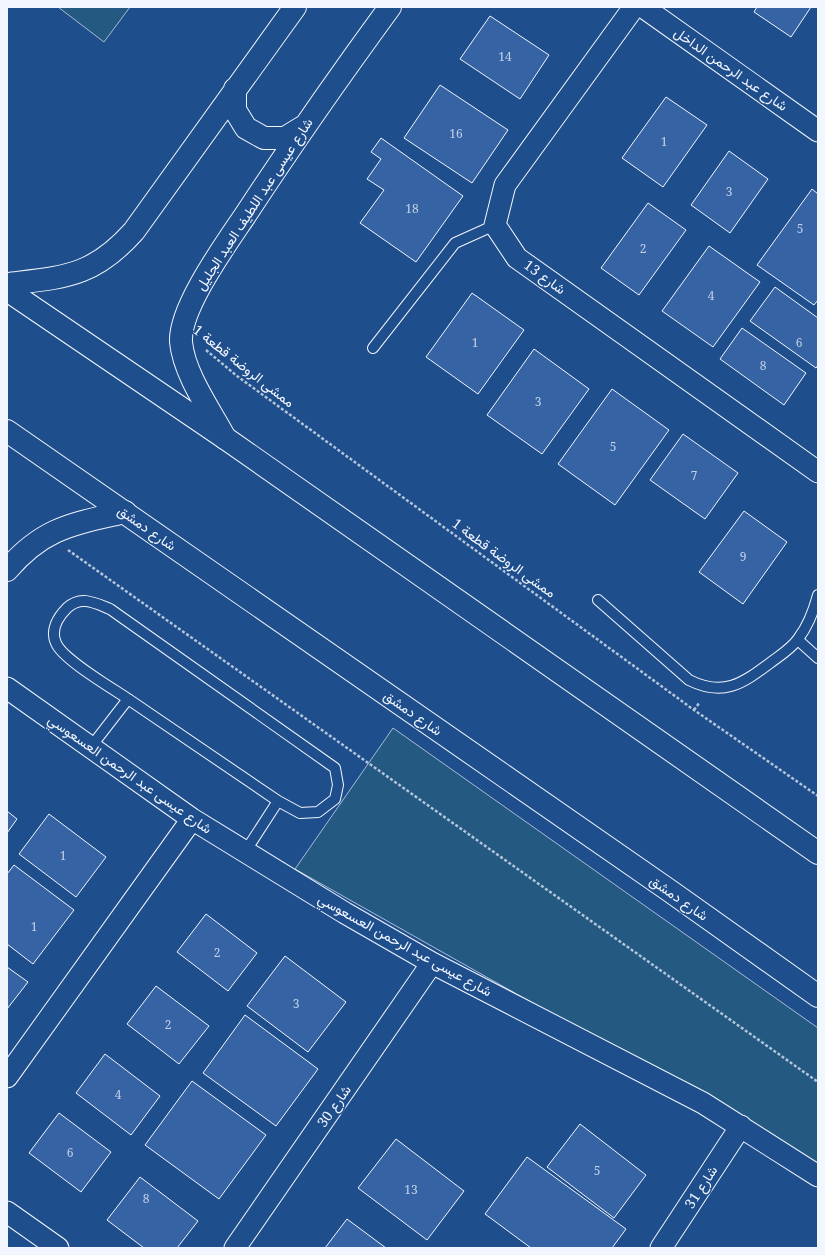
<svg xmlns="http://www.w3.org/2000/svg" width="825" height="1255" viewBox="0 0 825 1255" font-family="'Noto Serif',Vazirmatn,serif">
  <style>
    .green { fill: #245a82; stroke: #a8bbd7 }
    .building { fill: #3563a3; stroke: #f2f6ff }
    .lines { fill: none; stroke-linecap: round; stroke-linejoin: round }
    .service-casing { stroke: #f2f6ff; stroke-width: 12 }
    .minor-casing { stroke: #f2f6ff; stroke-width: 23 }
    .secondary-casing { stroke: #f2f6ff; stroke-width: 24 }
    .primary-casing { stroke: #f2f6ff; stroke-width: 24 }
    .path { stroke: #b3c4dc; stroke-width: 2.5; stroke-dasharray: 3 2; stroke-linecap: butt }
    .service { stroke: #1f4e8c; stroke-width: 10 }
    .minor { stroke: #1f4e8c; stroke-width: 21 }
    .secondary { stroke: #1f4e8c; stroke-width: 22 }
    .primary { stroke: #1f4e8c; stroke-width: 22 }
    .labels { text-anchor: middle; stroke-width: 3; stroke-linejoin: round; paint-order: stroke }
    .number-label { font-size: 12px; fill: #c3d1e8 }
    .street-label { font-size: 14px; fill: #f2f6ff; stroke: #1f4e8c }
  </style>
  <rect width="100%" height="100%" fill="#1f4e8c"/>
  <path class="green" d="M58,7h72l-26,35z
    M393,728l425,300v136l-523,-295z"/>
  <path class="building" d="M757,7h54l-20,30 -37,-25z
    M490,16l59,39 -29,44 -60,-40z
    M440,85l68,45 -36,53 -68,-45z
    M666,97l41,28 -44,62 -41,-29z
    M381,138l82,58 -47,66 -56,-39 24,-33 -17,-11 14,-20 -10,-7z
    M729,151l39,28 -38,54 -39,-28z
    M812,189l6,5v106l-4,5 -57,-40z
    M648,203l38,27 -47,65 -38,-27z
    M709,246l51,36 -47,65 -51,-36z
    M775,287l43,31v47l-2,3 -66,-47z
    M472,293l52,37 -46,64 -52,-37z
    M742,328l64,45 -22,32 -64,-46z
    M534,349l55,40 -47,65 -55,-39z
    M612,389l57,41 -54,75 -57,-41z
    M683,434l55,39 -33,46 -55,-39z
    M744,511l43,31 -44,62 -44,-32z
    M7,811l10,8 -10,14z
    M49,814l57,43 -30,40 -57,-43z
    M14,865l60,45 -41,54 -26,-20v-70z
    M206,914l51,39 -29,38 -51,-39z
    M285,956l61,46 -38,50 -61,-46z
    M7,967l21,15 -21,27z
    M156,986l53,40 -30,38 -52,-40z
    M245,1015l73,54 -42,57 -73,-53z
    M105,1054l55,42 -29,39 -55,-42z
    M192,1081l74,54 -47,64 -74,-54z
    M59,1113l52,39 -30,40 -52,-39z
    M580,1124l66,51 -32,43 -67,-51z
    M396,1139l68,52 -37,49 -69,-52z
    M527,1157l99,72 -14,19h-81l-46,-34z
    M140,1177l58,44 -21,27h-33l-37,-28z
    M347,1219l39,29h-61z"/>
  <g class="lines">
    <g class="service-casing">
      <path id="service" d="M373,348l82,-105 40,-18
        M598,600l91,80c34,17 53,4 81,-17 9,-7 21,-14 28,-24 10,-13 16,-29 20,-44
        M798,640l20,18
        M90,748l38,-49 150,102 22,12 18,-1 17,-13 3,-14 -3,-17 -225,-159c-15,-6 -29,-14 -43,-1 -9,9 -17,22 -11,35 6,16 56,45 72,56
        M245,852l33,-51"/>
    </g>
    <g class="minor-casing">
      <path id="minor" d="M634,7l-129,178 -10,40 22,33 301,214
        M643,7l175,124
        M7,688l185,131 153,94 87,50 271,140 115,73
        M7,1077l185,-258
        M7,1212l51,36
        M235,1248l197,-285
        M661,1248l80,-122"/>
    </g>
    <g class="secondary-casing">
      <path id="secondary" d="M235,89v21l11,18 18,10h21l18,-11
        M7,284c58,-7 86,-7 127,-53l161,-224
        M225,438c-15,-28 -41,-64 -44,-96 -2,-35 48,-102 67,-131 46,-70 93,-137 142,-204
        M7,570c37,-43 66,-46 118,-58"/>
    </g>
    <g class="primary-casing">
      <path id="primary" d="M7,290l218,148 593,415
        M7,431l663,460 148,105"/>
    </g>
    <path class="path" d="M206,350l31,26 457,334 124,86
      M68,550l750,532
      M694,710l6,-8"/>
    <use href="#service" class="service"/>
    <use href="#minor" class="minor"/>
    <use href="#secondary" class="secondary"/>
    <use href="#primary" class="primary"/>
  </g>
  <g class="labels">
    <g class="number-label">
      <text x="505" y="61">14</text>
      <text x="456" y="138">16</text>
      <text x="664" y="146">1</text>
      <text x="729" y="196">3</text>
      <text x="412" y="213">18</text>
      <text x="800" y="233">5</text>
      <text x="643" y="253">2</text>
      <text x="711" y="300">4</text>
      <text x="475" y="347">1</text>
      <text x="799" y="347">6</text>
      <text x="763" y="370">8</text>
      <text x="538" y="406">3</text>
      <text x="613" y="451">5</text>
      <text x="694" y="480">7</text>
      <text x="743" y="561">9</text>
      <text x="63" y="860">1</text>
      <text x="34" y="931">1</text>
      <text x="217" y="957">2</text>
      <text x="296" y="1008">3</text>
      <text x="168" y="1029">2</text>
      <text x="118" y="1099">4</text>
      <text x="70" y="1157">6</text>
      <text x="597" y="1175">5</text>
      <text x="411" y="1194">13</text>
      <text x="146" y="1203">8</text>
    </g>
    <g class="street-label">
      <text transform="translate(731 69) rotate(35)" y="5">شارع عبد الرحمن الداخل</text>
      <text transform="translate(254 204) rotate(-57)" y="5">شارع عيسى عبد اللطيف العبد الجليل</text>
      <text transform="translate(545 277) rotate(36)" y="5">شارع 13</text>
      <text transform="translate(244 366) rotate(38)" y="5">ممشى الروضة قطعة 1</text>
      <text transform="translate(147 528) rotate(35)" y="5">شارع دمشق</text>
      <text transform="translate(504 558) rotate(36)" y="5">ممشى الروضة قطعة 1</text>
      <text transform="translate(413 713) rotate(35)" y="5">شارع دمشق</text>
      <text transform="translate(130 774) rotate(35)" y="5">شارع عيسى عبد الرحمن العسعوسي</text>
      <text transform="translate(679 898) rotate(35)" y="5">شارع دمشق</text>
      <text transform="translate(405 945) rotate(29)" y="5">شارع عيسى عبد الرحمن العسعوسي</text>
      <text transform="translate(334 1106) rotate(-55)" y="5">شارع 30</text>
      <text transform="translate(701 1187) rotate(-57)" y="5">شارع 31</text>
    </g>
  </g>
  <rect width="825" height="1255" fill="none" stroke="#f2f6ff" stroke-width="16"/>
</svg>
